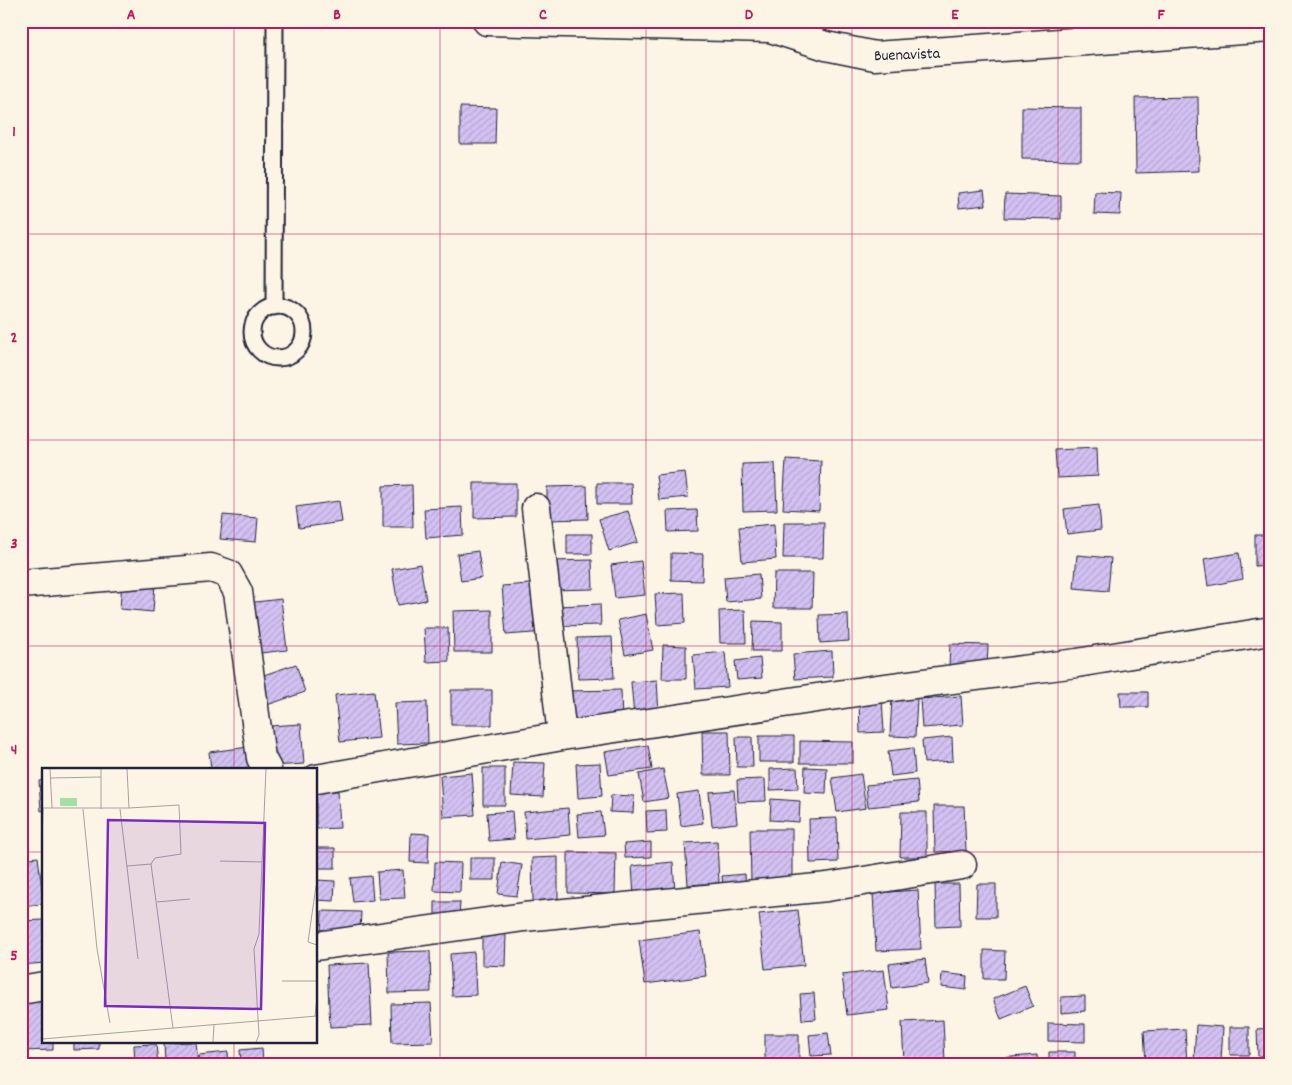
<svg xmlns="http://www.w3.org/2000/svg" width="1292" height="1085" viewBox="0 0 1292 1085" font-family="Dekko,sans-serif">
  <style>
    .building { fill: url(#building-hatch); stroke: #22223b }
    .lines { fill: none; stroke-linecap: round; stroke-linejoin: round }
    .lane-casing { stroke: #22223b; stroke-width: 19 }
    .street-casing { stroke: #22223b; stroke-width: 31 }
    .secondary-casing { stroke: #22223b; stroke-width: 31 }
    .lane { stroke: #fcf5e5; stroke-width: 15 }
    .street { stroke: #fcf5e5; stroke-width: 28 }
    .secondary { stroke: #fcf5e5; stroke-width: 28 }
    .grid { fill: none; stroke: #c2185b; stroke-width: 1; stroke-opacity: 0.55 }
    .labels { text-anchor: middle; stroke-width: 5; stroke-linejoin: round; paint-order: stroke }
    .street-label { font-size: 16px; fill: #22223b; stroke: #fcf5e5 }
    .inset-road { fill: none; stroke: #a5a1a1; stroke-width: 1 }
    .view { fill: #7b2cbf; fill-opacity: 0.15; stroke: #7b2cbf; stroke-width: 2.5 }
    .inset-edge { fill: none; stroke: #22223b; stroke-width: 2.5 }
    .neatline { fill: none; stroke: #c2185b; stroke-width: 2 }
    .grid-label { font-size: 16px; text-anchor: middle; font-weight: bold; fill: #c2185b }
  </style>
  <defs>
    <pattern id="building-hatch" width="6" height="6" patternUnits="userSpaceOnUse" patternTransform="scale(1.25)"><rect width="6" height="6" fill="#d2c1f2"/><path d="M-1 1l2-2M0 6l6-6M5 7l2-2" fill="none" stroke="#b4a6d0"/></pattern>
  </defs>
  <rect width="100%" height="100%" fill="#fcf5e5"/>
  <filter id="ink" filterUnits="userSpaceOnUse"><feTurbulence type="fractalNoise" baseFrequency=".02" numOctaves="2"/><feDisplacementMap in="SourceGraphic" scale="10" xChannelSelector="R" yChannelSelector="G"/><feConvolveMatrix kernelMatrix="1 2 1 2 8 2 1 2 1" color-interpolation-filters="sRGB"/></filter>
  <g filter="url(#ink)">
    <path class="building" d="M1198,97l1,74 -63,2 -1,-75z
      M460,107l36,1 -1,36h-35z
      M1022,107l59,1v52l-59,-1z
      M984,190l2,15 -27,3 -1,-15z
      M1095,192l26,1 -1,22 -26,-1z
      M1005,194l56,2v23l-57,-1z
      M1097,448l1,28 -41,2 -2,-28z
      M786,459l35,2 -2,50 -36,-2z
      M775,463l2,47 -34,1 -1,-47z
      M685,472l3,25 -29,3 -3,-25z
      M474,483h42v34l-42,1z
      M597,483h34l1,21h-35z
      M412,485l1,42h-30v-41z
      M587,486l1,33 -41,1v-33z
      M339,501l3,21 -43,6 -3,-21z
      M1099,505l2,25 -34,4 -3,-25z
      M462,507l1,28 -37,3 -2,-29z
      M697,510l1,21 -30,1 -1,-21z
      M628,511l10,31 -29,9 -10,-32z
      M223,515l35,3 -2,24 -36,-3z
      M784,522h40l-1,36h-40z
      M774,524l2,35 -34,3 -3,-35z
      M567,534h25v20h-25z
      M1255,535h16v30l-16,1z
      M478,551l4,27 -21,3 -4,-27z
      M671,553l32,1 -1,27 -31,-1z
      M1239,553l4,26 -35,7 -4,-27z
      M1077,555l34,3 -3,33 -34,-3z
      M592,560l1,29 -42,1v-29z
      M641,561l4,34 -30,3 -4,-33z
      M420,564l6,36 -28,5 -6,-36z
      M774,573h39l-1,35h-39z
      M759,574l2,25 -35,3 -2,-25z
      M122,581l33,2 -2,29 -33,-3z
      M542,583l4,49 -40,3 -4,-49z
      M684,593l1,30 -28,2 -2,-31z
      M281,599l6,51 -35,4 -5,-51z
      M600,604l1,21 -42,1 -1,-20z
      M492,610v42h-38l-1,-41z
      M745,610l1,33h-26l-1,-32z
      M646,614l7,36 -28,5 -7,-35z
      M848,614l1,27 -29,2 -1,-28z
      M753,621l29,1v29h-30z
      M424,628h24l1,33 -23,1z
      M612,637l2,41 -36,1 -1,-41z
      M950,644l38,1 -1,23 -38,-2z
      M663,645l23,1v33h-24z
      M832,651l1,26 -38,2 -2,-25z
      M725,652l3,35 -32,2 -3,-34z
      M760,658l2,20 -25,2 -2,-19z
      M296,664l9,28 -38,13 -9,-28z
      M657,680l2,35 -25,2 -3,-35z
      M451,690h41v35h-41z
      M621,690l1,33 -55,1 -1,-33z
      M374,691l5,47 -39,4 -5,-47z
      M1120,692h28v15h-27z
      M961,696l2,29 -41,3 -2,-29z
      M892,697l25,1 -2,39 -25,-1z
      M882,699l2,33 -24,1 -1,-33z
      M427,702l1,41 -31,1 -2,-41z
      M301,724l3,40 -32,2 -2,-40z
      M702,731h27l1,44h-27z
      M759,736h35v26h-35z
      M736,737h16l1,30h-16z
      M952,737l1,24 -29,2 -2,-23z
      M800,741l53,1v21h-53z
      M648,745l4,24 -43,6 -4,-23z
      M249,747l2,22h-40l-2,-17z
      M913,748l2,25 -24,3 -3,-25z
      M513,762l32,1 -2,34 -32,-2z
      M600,763l2,33 -24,2 -2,-34z
      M805,767l22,1 -1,26 -22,-1z
      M483,768h22v37h-22z
      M797,768l1,21 -28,1v-21z
      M663,769l6,29 -25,4 -5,-28z
      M472,773l3,42 -32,2 -3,-41z
      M861,774l5,34 -29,4 -5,-34z
      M765,779l1,22 -28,1 -1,-22z
      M44,780v30l-3,1 -2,-30z
      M917,780l2,22 -51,5 -2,-22z
      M734,790l3,33 -25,3 -3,-34z
      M338,791l2,37 -24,1v-37z
      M699,791l4,32 -22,3 -4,-32z
      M611,795l23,1 -1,17 -23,-1z
      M771,799l29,2 -1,21 -29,-2z
      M934,806h30l2,45 -31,1z
      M568,808l2,27 -44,4 -2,-27z
      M666,810l1,22 -20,1 -1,-22z
      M512,811l2,28 -25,2 -2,-28z
      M601,812l3,23 -25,2 -2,-23z
      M901,812h26v45h-27z
      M837,818l1,44 -28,1 -1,-44z
      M750,829h42v54l-41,1z
      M411,833l18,1 -1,29 -18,-1z
      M717,841l2,42 -31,2 -3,-42z
      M651,842v15l-26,1 -1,-14z
      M316,848h19v20h-19z
      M568,852l48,1 -1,41 -47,-1z
      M38,857l6,47 -23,2v-47z
      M558,857v45h-25l-1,-44z
      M470,858h25v22h-25z
      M435,862l26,1 -1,29 -26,-1z
      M502,862l20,3 -5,31 -19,-2z
      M673,862l2,31 -41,4 -2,-31z
      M403,870l2,28 -26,1 -2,-27z
      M745,874l1,21 -22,2 -2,-21z
      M371,876l2,24 -20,2 -3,-24z
      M316,880l19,1 -1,20 -18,-1z
      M935,884h24l1,42 -24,1z
      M977,884h19v33h-20z
      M918,890l3,59 -45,2 -3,-58z
      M435,902h25l-1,17 -24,-1z
      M798,910l6,55 -39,4 -6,-55z
      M322,911l39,1 -1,19 -39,-1z
      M44,920v43l-23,2v-44z
      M700,932l6,44 -61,8 -6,-44z
      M482,934h24l-1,32 -23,-1z
      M984,950l21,1 -1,28h-20z
      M430,951l1,41 -42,1 -1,-41z
      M474,952l2,43 -24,1 -2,-42z
      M925,959l3,24 -36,5 -3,-24z
      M369,963l3,62 -42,2 -3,-62z
      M884,970l5,40 -42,5 -5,-40z
      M942,973l25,3 -1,14 -25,-3z
      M1025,986l8,20 -32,13 -8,-20z
      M814,993l2,26 -14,1 -2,-26z
      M1085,996v15l-24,2v-16z
      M44,1000v41h9v9l-32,1v-50z
      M431,1003l2,39 -41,1 -1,-39z
      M943,1020l2,42 -41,2 -2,-42z
      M1048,1023l37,1v18l-37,-1z
      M1196,1025l27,2 -2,34 -27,-2z
      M1230,1027h19v28h-19z
      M1271,1028v27l-13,1 -1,-27z
      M1185,1029l2,35h-41l-2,-33z
      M828,1033l3,22 -20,1 -2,-21z
      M765,1034h34v30h-34z
      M74,1041h25v8l-25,1z
      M196,1042l2,22h-33l-1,-21z
      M156,1044l2,20h-23l-1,-19z
      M262,1048l1,16h-22l-1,-14z
      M228,1052l1,12h-29l-1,-9z
      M1049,1052h26v12h-26z
      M1037,1055l1,9h-51l-1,-5z"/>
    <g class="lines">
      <g class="lane-casing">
        <path id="lane" d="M252 332a26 26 0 1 1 52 0a26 26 0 1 1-52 0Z
          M274,307l1,-286"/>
      </g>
      <g class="street-casing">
        <path id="street" d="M536,508l26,228
          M21,584l190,-16 17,6 10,18 23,166 6,11
          M316,779l246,-43 315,-47 200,-26 194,-32
          M316,946l208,-29 303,-30 135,-22
          M21,990l23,-4"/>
      </g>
      <g class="secondary-casing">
        <path id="secondary" d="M487,21l283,7 56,18 49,10 396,-28"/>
      </g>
      <use href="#lane" class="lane"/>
      <use href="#street" class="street"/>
      <use href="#secondary" class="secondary"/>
    </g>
  </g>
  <path class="grid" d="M234,21v748M440,21v1043M646,21v1043M852,21v1043M1058,21v1043M21,234h1250M21,440h1250M21,646h1250M21,852h23M316,852h955M234,1041v23"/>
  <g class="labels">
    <g class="street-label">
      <text transform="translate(907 53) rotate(-2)" y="6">Buenavista</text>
    </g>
  </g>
  <g transform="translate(42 768)">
    <rect width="275" height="275" fill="#fcf5e5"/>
    <path d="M18,30h17v8h-17z" fill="#a4dfa5"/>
    <path class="inset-road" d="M8,1l2,39M59,1v40M9,10l50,-1M0,40h87l-2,-39M87,40l50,-3 2,49 -26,4 -4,6M41,41l14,140 13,74M78,41l18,150M0,80l1,-40M178,93l42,1M85,98l24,-2 22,164M274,118l-8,56 9,3M115,134l33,-3M240,213h35M273,248l2,-19M0,271l275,-23M171,274l1,-17M214,274l3,-7 -5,-86 5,-15 7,-165"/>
    <path class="view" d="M66,52l157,3 -4,186 -156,-3z"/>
    <rect width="275" height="275" class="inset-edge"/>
  </g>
  <rect width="1292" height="1085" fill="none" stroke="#fcf5e5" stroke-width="55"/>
  <rect x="28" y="28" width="1236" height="1030" class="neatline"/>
  <g class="grid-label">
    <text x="131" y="19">A</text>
    <text x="337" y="19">B</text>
    <text x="543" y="19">C</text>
    <text x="749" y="19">D</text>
    <text x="955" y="19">E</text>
    <text x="1161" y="19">F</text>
    <text x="14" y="136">1</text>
    <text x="14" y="342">2</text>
    <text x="14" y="548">3</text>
    <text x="14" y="754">4</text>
    <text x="14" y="960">5</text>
  </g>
</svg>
